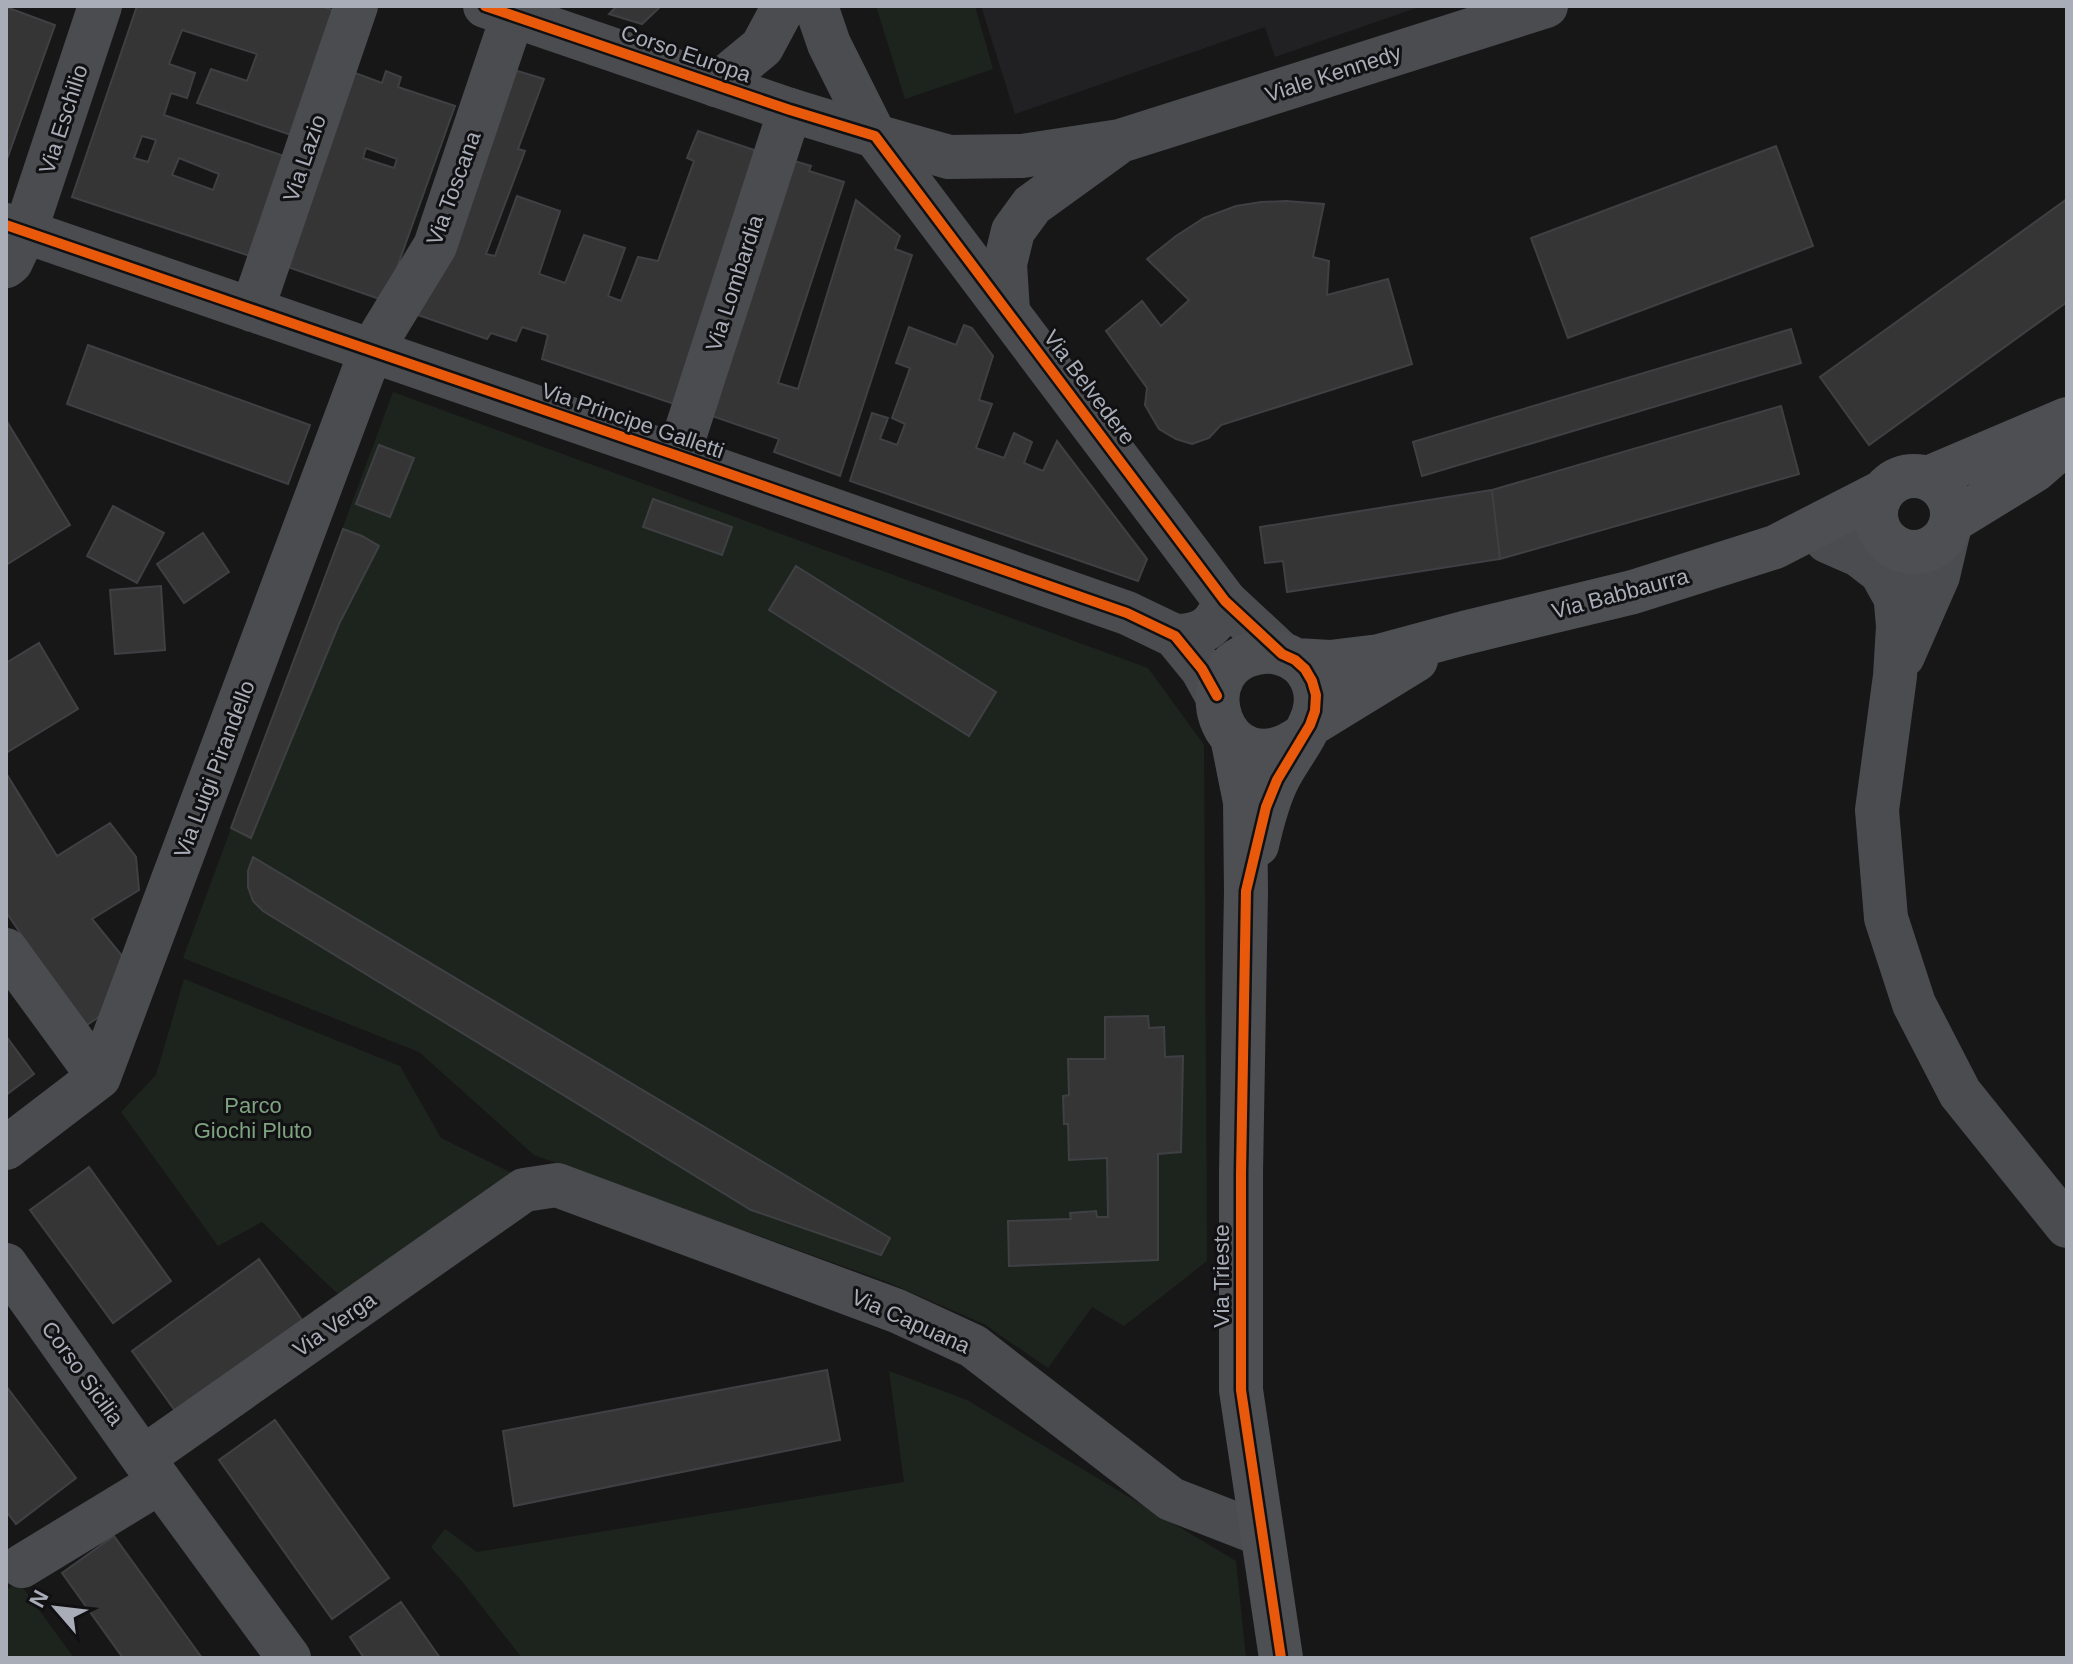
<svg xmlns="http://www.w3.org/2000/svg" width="2073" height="1664" viewBox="0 0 2073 1664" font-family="Helvetica,sans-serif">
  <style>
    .built { fill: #212123 }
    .green { fill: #1d241e }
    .building { fill: #353536; stroke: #3f4043; stroke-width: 2; fill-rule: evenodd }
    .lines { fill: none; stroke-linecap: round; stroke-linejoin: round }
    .minor { stroke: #4b4c50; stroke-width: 44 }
    .tertiary { stroke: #4b4c50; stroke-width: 44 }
    .primary { stroke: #4d4f52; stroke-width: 44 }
    .cycleway-casing { stroke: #111113; stroke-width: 15 }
    .cycleway { stroke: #e8590c; stroke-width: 10 }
    .labels { text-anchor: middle; stroke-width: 6; stroke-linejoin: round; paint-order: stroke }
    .street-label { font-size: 22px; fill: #a8adb8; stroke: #111113 }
    .park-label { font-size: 22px; fill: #7fa381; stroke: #111113 }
  </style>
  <rect width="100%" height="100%" fill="#171717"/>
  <path class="built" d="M981,6h441l-147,51 -10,-30 -250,87z"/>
  <path class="green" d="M876,6h99l18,63 -88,30z
    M393,392l755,276 56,77 3,516 -83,65 -32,-19 -44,61 -64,-44 -97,-42 -353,-127 -115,-103 -236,-94z
    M184,979l216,87 41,72 75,37 -176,121 -78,-74 -44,24 -97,-134 35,-37z
    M889,1371l78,29 269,161 10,97h-724l-61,-78 -30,-33 14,-18 32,23 427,-70z
    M18,1581l56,77h-68v-67z"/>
  <path class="building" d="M137,6h184l17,6 -41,125 -100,-34 14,-34 36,12 10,-27 -75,-24 -13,34 26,9 -8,25 -16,-5 -7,22 129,44 -34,100 -187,-62zM142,136l14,4 -8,22 -14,-4zM179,158l40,16 -6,16 -41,-15z
    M617,6h44l-19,18 -33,-10z
    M6,7l49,18 -49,137z
    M347,70l35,13 4,-12 15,6 -3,10 57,19 -70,195 -106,-37zM366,148l31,11 -3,9 -31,-10z
    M514,70l30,9 -26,70 7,2 -39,103 9,2 22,-60 43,15 -21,63 26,9 19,-48 41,13 -17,48 13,5 17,-44 20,4 36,-100 -7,-3 11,-27 68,23 -86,252 -138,-47 6,-24 -26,-8 -6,14 -25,-8 -4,6 -78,-27z
    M1776,146l37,100 -245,92 -37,-100z
    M791,160l20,6 -2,5 35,11 -66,201 20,6 58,-189 44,36 -5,13 17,6 -72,221 -66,-24 5,-13 -73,-25z
    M2067,199v103l-198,143 -49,-68z
    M1286,201l38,3 -11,53 16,4 -2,34 61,-16 24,85 -191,61 -12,13 -17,6 -16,-5 -17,-10 -14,-24 2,-17 -41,-57 36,-30 19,25 28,-26 -42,-41 29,-23 28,-18 32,-12 25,-4z
    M964,325l8,3 21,28 -14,44 13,4 -16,44 28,10 10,-25 18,9 -8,21 19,8 14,-30 90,118 -9,22 -288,-100 22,-68 16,5 -8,21 17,6 8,-21 -13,-6 18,-50 -14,-5 13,-36 47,18z
    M1791,329l10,34 -379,113 -9,-34z
    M88,345l222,80 -22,59 -221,-80z
    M1781,406l18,68 -299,85 -8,-69z
    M6,420l64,105 -64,40z
    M379,445l35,13 -24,59 -34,-13z
    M1492,490l8,69 -213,33 -4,-31 -18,2 -5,-36z
    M653,499l79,28 -10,28 -79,-28z
    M113,506l51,27 -27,50 -50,-27z
    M343,529l19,7 17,10 -40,78 -88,214 -20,-10z
    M203,533l26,39 -45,31 -27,-39z
    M796,566l200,126 -27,44 -200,-126z
    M161,586l4,64 -50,4 -5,-64z
    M39,643l39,66 -72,44v-90z
    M6,773l51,83 53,-33 26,34 3,33 -47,29 31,38 -17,55 -22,15 -78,-115z
    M253,857l637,381 -9,17 -130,-45 -488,-299 -10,-10 -5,-14v-16z
    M1148,1016l1,12 15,-1 1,30 18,-1 -2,96 -23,2v106l-149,6 -1,-45 63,-2 -1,-6 26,-2 1,6h11l-1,-59 -38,2 -1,-36h-4l-1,-28 6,-1 -1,-36h37v-42z
    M6,1036l28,38 -28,21z
    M89,1167l82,114 -58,42 -83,-113z
    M259,1259l43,61 -126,92 -44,-61z
    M827,1370l13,70 -326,66 -11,-75z
    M6,1386l70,92 -60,46 -10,-13z
    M275,1420l114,158 -57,41 -113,-159z
    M114,1536l88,122h-79l-61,-85z
    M401,1602l39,56h-76l-14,-21z"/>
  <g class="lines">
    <path class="minor" d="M816,6l13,38 46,92 74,21 73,-1 98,-15 426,-135
      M716,85l46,-38 22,-41
      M6,225l672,231 449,157 48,23 27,33 15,27
      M6,266l5,-4 14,-30 75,-226
      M252,310l104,-304
      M1008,311l-3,-47 8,-33 19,-26 83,-60
      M678,456l112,-346
      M1827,541l32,14 22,17 14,25
      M1891,546l7,80 -3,50 -18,134 9,108 28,86 46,89 107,133
      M1175,636c28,0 40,-9 50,-35
      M1903,656l35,-80 11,-47
      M6,950l93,127
      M6,1148l93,-71 272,-726 64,-105 78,-231
      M144,1457l380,-267 33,-5 340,126 76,35 198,153 90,35
      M22,1566l138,-84"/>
    <path class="tertiary" d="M485,6l305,104 85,26 350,465 57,53
      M6,1265l154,217 129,176"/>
    <path class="primary" d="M1876 514a38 38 0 1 1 76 0a38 38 0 1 1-76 0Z
      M1928,478l139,-59
      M1952,521l83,-51 32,-28
      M1295,660l35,2 49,-6 85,-23 169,-41 142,-45 107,-55
      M1310,725l106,-65
      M1232,737l13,65 1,89 -5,282v217l40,268
      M1257,845c5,-22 10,-43 20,-64 16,-34 58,-72 29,-111 -9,-12 -27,-20 -43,-18 -82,8 -43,141 38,85"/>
    <g class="cycleway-casing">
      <path id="cycleway" d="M485,6l305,104 85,26 350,465 57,53 13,6 10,9 7,12 4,14 -1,16 -5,14 -33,55 -11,27 -20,84 -5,282v217l40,268
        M6,225l672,231 449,157 48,23 27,33 15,27"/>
    </g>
    <use href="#cycleway" class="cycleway"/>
  </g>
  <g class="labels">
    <g class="street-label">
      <text transform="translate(686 53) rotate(19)" y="8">Corso Europa</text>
      <text transform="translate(1333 73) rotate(-18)" y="8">Viale Kennedy</text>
      <text transform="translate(63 119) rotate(-72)" y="8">Via Eschilio</text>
      <text transform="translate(304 158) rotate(-71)" y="8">Via Lazio</text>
      <text transform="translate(453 188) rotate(-70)" y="8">Via Toscana</text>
      <text transform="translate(734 283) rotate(-72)" y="8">Via Lombardia</text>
      <text transform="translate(1090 387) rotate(53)" y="8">Via Belvedere</text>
      <text transform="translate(633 420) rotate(19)" y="8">Via Principe Galletti</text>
      <text transform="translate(1620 593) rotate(-15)" y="8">Via Babbaurra</text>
      <text transform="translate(214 769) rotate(-69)" y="8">Via Luigi Pirandello</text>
      <text transform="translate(1221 1276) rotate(-90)" y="8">Via Trieste</text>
      <text transform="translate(911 1321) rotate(24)" y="8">Via Capuana</text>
      <text transform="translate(334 1324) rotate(-35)" y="8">Via Verga</text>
      <text transform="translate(83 1373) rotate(54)" y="8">Corso Sicilia</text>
    </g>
    <g class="park-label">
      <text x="253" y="1113">Parco<tspan x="253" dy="25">Giochi Pluto</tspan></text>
    </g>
  </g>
  <rect width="2073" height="1664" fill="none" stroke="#a8adb8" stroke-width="16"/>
  <g transform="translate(56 1608) rotate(298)" stroke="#111113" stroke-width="6" paint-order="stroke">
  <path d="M0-6L14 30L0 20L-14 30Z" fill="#a8adb8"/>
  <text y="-12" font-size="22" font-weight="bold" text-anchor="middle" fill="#a8adb8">N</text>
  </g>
</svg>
